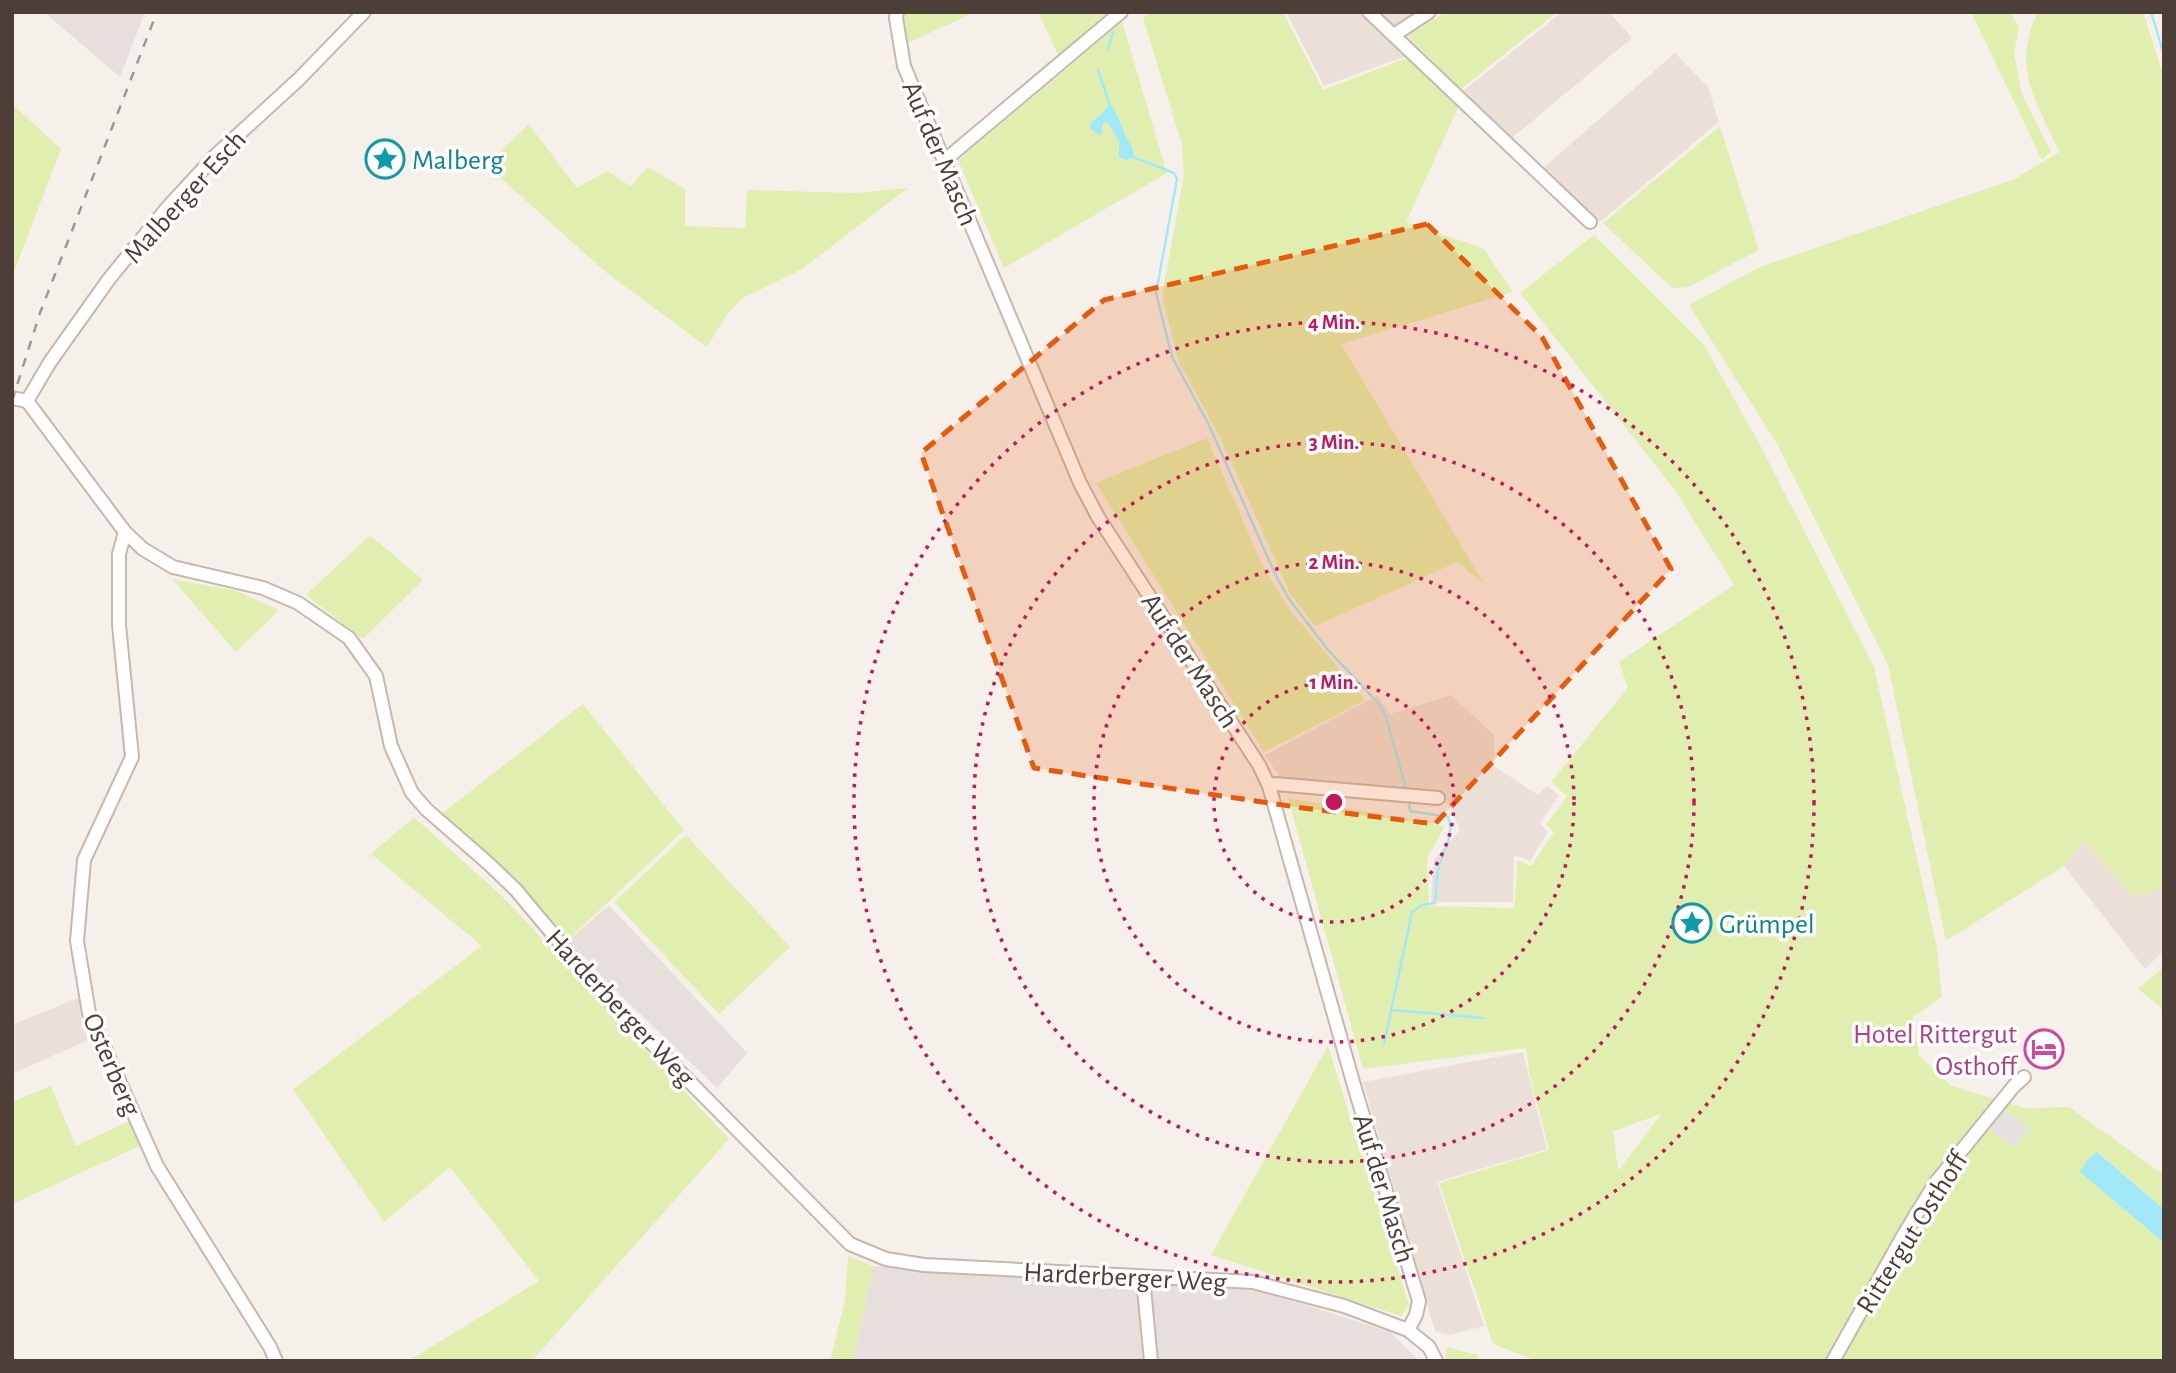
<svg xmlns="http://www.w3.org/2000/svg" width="2176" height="1373" viewBox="0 0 2176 1373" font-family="'Alegreya Sans',sans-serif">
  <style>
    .residential { fill: #ebe0d7 }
    .industrial { fill: #e6dfdb }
    .green { fill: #e0efaf; fill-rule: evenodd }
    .parking { fill: #e5e1df }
    .water { fill: #a1e9f9 }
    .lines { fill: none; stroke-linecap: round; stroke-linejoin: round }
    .stream { stroke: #a1e9f9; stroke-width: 2.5 }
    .minor-casing { stroke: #c6b8ae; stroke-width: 16 }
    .minor { stroke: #fff; stroke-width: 12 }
    .rail { stroke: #999; stroke-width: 2.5; stroke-dasharray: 9 9; stroke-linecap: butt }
    .marked { fill: #e8590c; fill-opacity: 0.2; stroke: #e8590c; stroke-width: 5; stroke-dasharray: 14 9; stroke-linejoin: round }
    .ring { fill: none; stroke: #c2185b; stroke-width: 3.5; stroke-dasharray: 3.5 7 }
    .labels { text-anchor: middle; stroke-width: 7; stroke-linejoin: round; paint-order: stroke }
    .street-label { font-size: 28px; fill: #4c3f37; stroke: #fff }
    .culture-label { font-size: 28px; fill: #0d838f; stroke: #fff; text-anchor: start }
    .hotel-label { font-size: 28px; fill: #b23c85; stroke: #fff; text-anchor: end }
    .centre { fill: #c2185b; stroke: #fff; stroke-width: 3.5 }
    .ring-label { font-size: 21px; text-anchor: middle; font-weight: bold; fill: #c2185b; stroke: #fff; stroke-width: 7; stroke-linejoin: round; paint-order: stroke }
  </style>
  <rect width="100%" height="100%" fill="#f6f0ea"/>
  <path class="residential" d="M1286,12h154l-47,30 13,14 -82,30z
    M1562,12h47l23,26 -120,100 -50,-46z
    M1675,53l33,34 11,35 -119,100 -57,-54z
    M1451,695l43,40v31l44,29 9,-9 12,9 -19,28 8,9 -18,29 -16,-6 -1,47h-82l3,-42 26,-30 -12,-27 -157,-10 -26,-38 112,-59 13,18z
    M2084,841l49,55 31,-9v63l-19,19 -81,-103z
    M80,997l15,40 -83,37v-49z
    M1523,1052l24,97 -110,33 47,144 -34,9 -15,-4 -72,-249z"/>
  <path class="industrial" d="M44,12h101l-25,65z
    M609,905l138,148 -30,35 -113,-109 -35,-39z
    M873,1266l389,25 128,41 29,29h-566z"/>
  <path class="green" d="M904,12h71l-69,32z
    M1038,12h70l-50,43z
    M1150,12h133l40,78 84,-32 51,50 -52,114 77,26 30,44 -172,52 143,240 -27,-22 -142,64 -24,-31 -73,-162 -39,-70 -17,-67 22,-122 -2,-30 -39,-126z
    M1446,12h111l-96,77 -54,-53z
    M1971,12h39l9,15 -5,26 8,41 29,58 -9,8z
    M2039,12h104l21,65v810l-30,10 -50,-56 -20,25 -118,75 -58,-276 -111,-221 -88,-139 71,-38 255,-88 44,-27c-15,-37 -42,-73 -30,-115 2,-9 4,-17 10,-25z
    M1122,22l45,151 -163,95 -46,-108z
    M12,104l49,45 -49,128z
    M529,124l48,64 30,-17 23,15 18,-19 37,22v37l60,2 2,-38 109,3 52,-5 -106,81 -61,30 -15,17 -19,31 -99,-73 -122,-109z
    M1720,126l39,124 -71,37 -16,1 -69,-65z
    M1594,235l110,110 55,98 115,224 63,281 5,49 -29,20 6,38 32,31 74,22 44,-1 95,68v34l-66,-57 -18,20 84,71v118h-627l-44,-17 -54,-161 110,-33 -19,-74 -4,-28 -163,21 -75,-271 157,28 -18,33 2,47 85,2 4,-48 13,6 23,-34 -8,-7 21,-29 -16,-14 77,-94 -9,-26 115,-77 -60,-96 -154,-196zM1661,1114l-42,56h-1l-5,-39z
    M1207,438l56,129 27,43 75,90 -101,52 -168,-269z
    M370,535l53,45 -60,59 -57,-44z
    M172,579l65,12 42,19 -43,42z
    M583,704l101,126 -118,112 -49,-61 -76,-67z
    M414,817l89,80 226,242 -197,222h-124l131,-80 -89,-114 -66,55 -91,-133 189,-143 -111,-92z
    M686,835l104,112 -71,67 -105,-112z
    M2164,967v43l-26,-21z
    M1328,1046l81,259 -8,11 -190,-61z
    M51,1086l25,60 54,-25 12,24 -130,59v-102z
    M848,1256l25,10 -20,95h-23l15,-61z
    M1447,1347l31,8 -1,6h-30l-1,-4z"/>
  <path class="parking" d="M2004,1110l26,18 -15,19 -28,-19z"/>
  <path class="water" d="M1110,103c7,11 11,20 15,32 4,9 9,11 8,22l-7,3 -7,-3v-16l-12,-19h-4l-1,11 -2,2 -10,-6 1,-7 10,-7z
    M2097,1152l67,57v34l-84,-71 7,-12z"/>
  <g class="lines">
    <path class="stream" d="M2151,12l13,43
      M1108,49l5,-17
      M1098,70l12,35
      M1132,154l1,3 41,16 3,6 -21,114 16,64 36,66 68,153 13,23 39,51 51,54 7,13 21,75
      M1392,1010l91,8
      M1384,1044l28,-132 10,-7 13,-2c1,-12 1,-24 4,-36 4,-17 16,-32 9,-50l-38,-6 -1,-13"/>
    <g class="minor-casing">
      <path id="minor" d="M897,12l-1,6 8,48 176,417 18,34 161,248 10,21 86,303 64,212 -3,14 -8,15
        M1369,12l221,210
        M1394,35l35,-23
        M945,160l176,-148
        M12,398l15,3 98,131 18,17 30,18 90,21 35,15 51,35 27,38 15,70 21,47 15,17 62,54 27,26 86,103 248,251 36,15 38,6 329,17 91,24 64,24 21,17 7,14
        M27,401l23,-39 59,-83 58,-71 48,-52 84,-77 65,-67
        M125,532l-6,22v71l13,132 -48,103 -7,81 12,72 68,153 113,181 6,14
        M1269,786l6,-2 163,14
        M1143,1278l8,83
        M1833,1361l70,-125 33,-54 78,-96 10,-9"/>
    </g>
    <use href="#minor" class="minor"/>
    <path class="rail" d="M12,401l28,-88 117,-301"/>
  </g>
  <path class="marked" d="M1427,224l115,113 129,232 -236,255 -132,-16 -269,-40 -113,-315 183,-153z"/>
  <g class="ring">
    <circle cx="1334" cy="802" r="120"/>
    <circle cx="1334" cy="802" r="240"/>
    <circle cx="1334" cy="802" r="360"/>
    <circle cx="1334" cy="802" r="480"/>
  </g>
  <defs>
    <g id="sight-ring" transform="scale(2.0125)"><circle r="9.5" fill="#fff" stroke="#0f9aa8" stroke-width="1.5"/><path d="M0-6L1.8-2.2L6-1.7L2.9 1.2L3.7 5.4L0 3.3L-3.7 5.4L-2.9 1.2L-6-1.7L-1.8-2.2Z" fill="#0f9aa8"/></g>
    <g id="hotel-ring" transform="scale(2.0125)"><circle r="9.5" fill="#fff" stroke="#d1479c" stroke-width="1.5"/><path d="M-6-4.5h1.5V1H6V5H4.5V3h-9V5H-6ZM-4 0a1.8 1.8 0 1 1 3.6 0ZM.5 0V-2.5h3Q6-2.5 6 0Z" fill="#d1479c"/></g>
  </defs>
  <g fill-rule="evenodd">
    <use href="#sight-ring" x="385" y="159"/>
    <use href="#sight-ring" x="1692" y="923"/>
    <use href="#hotel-ring" x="2044" y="1049"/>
  </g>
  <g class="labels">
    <g class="street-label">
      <text transform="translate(941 153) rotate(67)" y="10">Auf der Masch</text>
      <text transform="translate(184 196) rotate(-48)" y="10">Malberger Esch</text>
      <text transform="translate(1191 660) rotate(57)" y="10">Auf der Masch</text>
      <text transform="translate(621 1007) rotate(47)" y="10">Harderberger Weg</text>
      <text transform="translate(113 1064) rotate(67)" y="10">Osterberg</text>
      <text transform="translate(1385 1188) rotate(73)" y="10">Auf der Masch</text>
      <text transform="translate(1911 1232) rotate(-58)" y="10">Rittergut Osthoff</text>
      <text transform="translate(1125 1276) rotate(3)" y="10">Harderberger Weg</text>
    </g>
    <g class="culture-label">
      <text x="412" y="169">Malberg</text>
      <text x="1719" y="933">Grümpel</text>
    </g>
    <g class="hotel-label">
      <text x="2017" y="1043">Hotel Rittergut<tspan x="2017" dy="32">Osthoff</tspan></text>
    </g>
  </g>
  <circle cx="1334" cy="802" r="10" class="centre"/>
  <g class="ring-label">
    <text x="1334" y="329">4 Min.</text>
    <text x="1334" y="449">3 Min.</text>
    <text x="1334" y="569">2 Min.</text>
    <text x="1334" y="689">1 Min.</text>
  </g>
  <rect width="2176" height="1373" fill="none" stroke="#4c3f37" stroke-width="28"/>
</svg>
